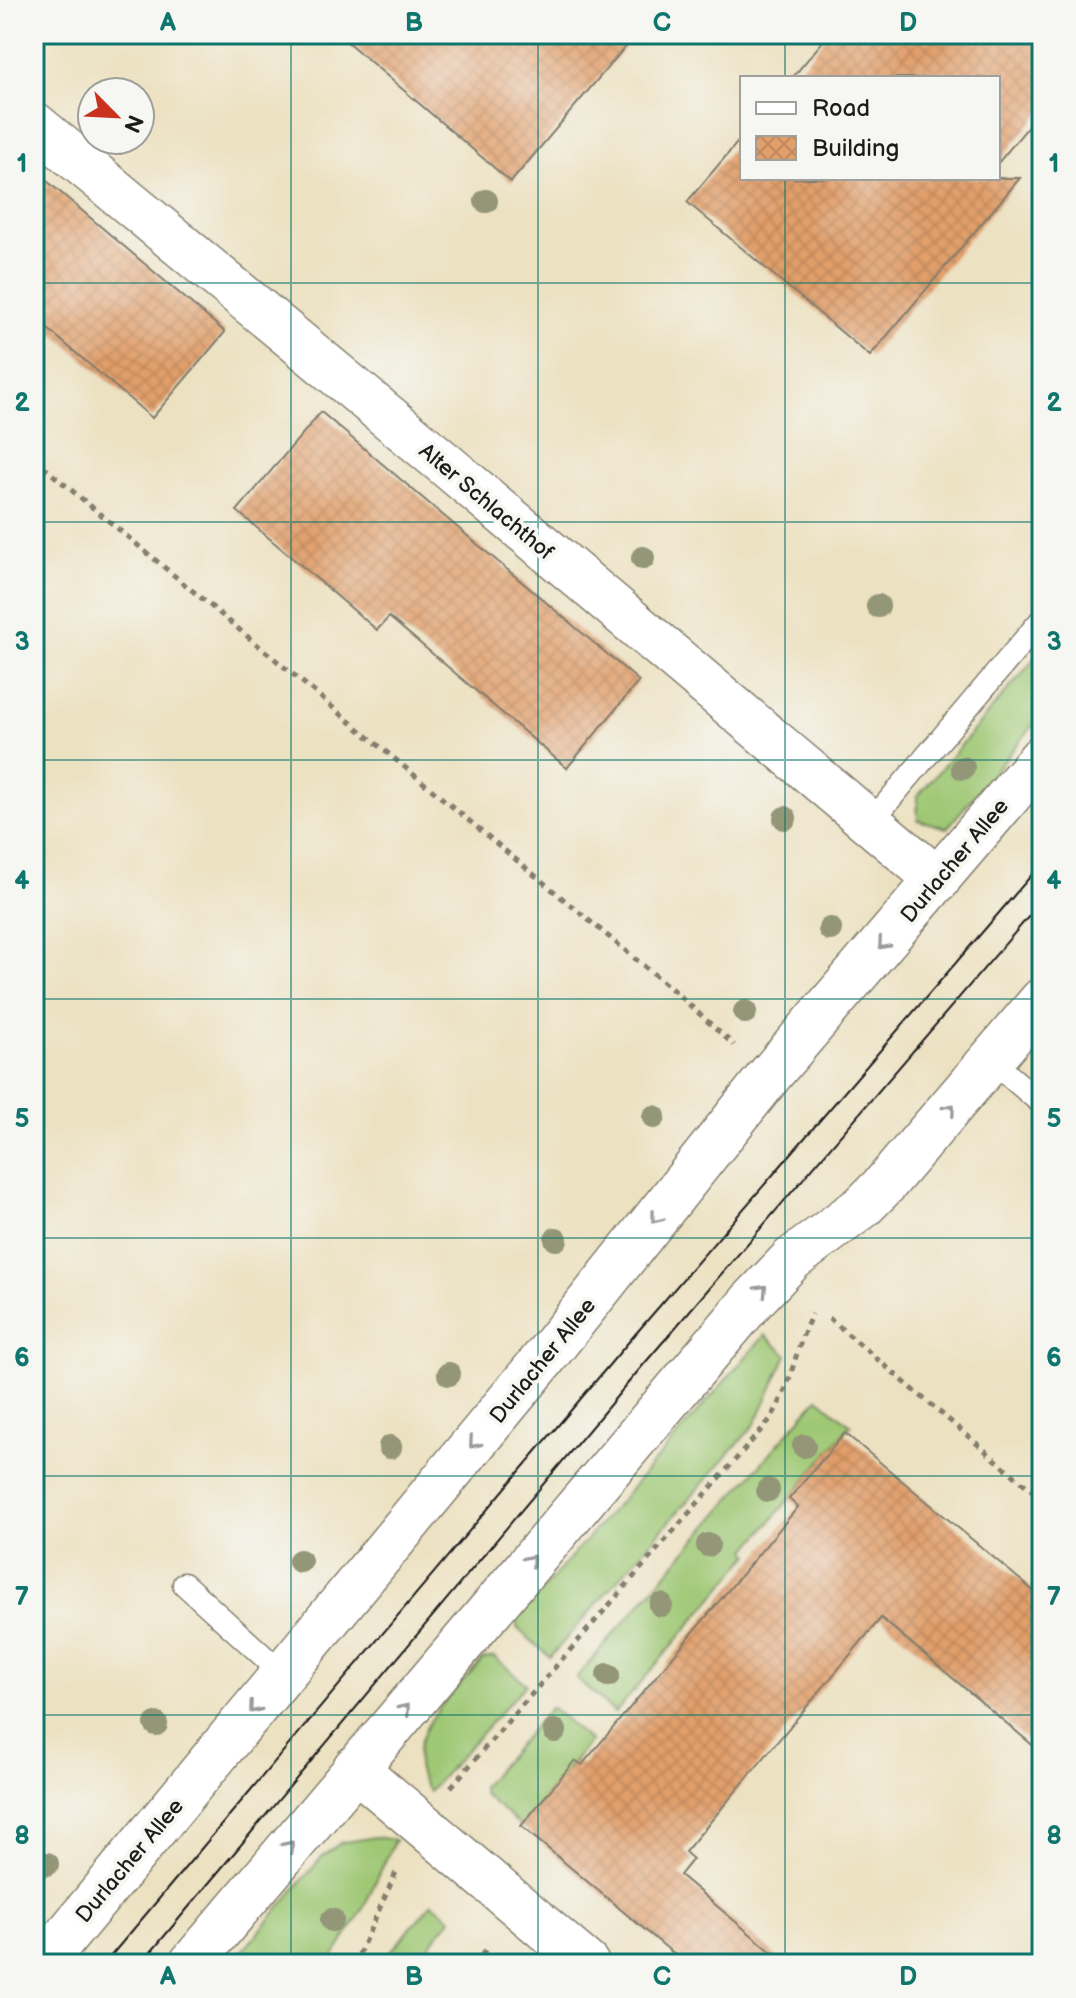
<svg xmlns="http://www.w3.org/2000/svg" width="1076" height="1998" viewBox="0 0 1076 1998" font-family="'Balsamiq Sans',sans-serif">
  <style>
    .grass { fill: #9fc874; stroke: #5e7248; stroke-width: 2 }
    .building { fill: url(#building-cross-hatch) }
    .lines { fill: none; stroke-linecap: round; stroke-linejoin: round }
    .service-casing { stroke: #847e6e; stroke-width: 25 }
    .minor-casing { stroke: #847e6e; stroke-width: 47 }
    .tertiary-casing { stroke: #847e6e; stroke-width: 47 }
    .path { stroke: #847e6e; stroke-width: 5; stroke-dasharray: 6 6; stroke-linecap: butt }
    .service { stroke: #fff; stroke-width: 22 }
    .minor { stroke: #fff; stroke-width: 44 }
    .tertiary { stroke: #fff; stroke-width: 44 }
    .tram { stroke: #1c1c1c; stroke-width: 2 }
    .tree { fill: #939677 }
    .oneway { stroke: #999 }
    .grid { fill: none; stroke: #0f766e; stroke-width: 2; stroke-opacity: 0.55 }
    .labels { text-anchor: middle; stroke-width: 8; stroke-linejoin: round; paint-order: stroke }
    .street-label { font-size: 22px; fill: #1c1c1c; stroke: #f6f6f2 }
    .neatline { fill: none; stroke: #0f766e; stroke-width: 3 }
    .grid-label { font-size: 26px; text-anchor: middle; font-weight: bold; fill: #0f766e }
  </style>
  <defs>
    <pattern id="building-cross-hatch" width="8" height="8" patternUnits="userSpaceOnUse" patternTransform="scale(2)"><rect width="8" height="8" fill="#e19f6b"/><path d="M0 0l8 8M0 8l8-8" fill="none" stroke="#c0885c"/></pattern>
  </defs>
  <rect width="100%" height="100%" fill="#f6f6f2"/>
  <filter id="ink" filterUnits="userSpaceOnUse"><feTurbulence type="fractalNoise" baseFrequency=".0125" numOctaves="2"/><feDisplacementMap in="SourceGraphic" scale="16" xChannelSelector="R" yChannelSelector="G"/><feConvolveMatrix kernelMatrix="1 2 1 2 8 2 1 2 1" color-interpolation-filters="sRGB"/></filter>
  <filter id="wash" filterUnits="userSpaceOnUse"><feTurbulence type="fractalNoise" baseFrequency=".006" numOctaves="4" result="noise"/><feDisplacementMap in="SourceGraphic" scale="32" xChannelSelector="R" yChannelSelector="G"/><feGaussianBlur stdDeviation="1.8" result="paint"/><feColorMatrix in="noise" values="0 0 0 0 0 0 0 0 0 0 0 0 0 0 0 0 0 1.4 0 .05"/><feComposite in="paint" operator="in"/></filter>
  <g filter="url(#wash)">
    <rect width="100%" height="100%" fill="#ece1c1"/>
    <path class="grass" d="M1042,650v65l-95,113 -29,-8 -1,-23z
      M765,1335l22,20 -32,69 -205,233 -33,-29v-9z
      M818,1398l33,27 -104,125 3,4 -135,159 -39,-35z
      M494,1657l32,27 -97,107c-37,-48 24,-97 54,-132z
      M551,1707l39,34 -69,85 -38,-32 -1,-7z
      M375,1837l20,3 -33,71 -33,53h-97l89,-106 19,-15z
      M432,1903l19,16 -37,45h-34z"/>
    <g id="blocks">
      <path class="building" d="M338,34h298l-125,148z
        M829,34h213v76l-44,53v-85h-206z
        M742,137v41h278l-150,178 -183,-154z
        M34,170l191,162 -73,86 -118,-101z
        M321,412l318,269 -72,87 -178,-151 -12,13 -140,-119z
        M845,1433l197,165v155l-161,-135 -196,234 8,7 -13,16 106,89h-100l-165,-138 54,-66 7,5 216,-258 -9,-8z"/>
    </g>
  </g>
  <g filter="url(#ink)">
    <use href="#blocks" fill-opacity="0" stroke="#847e6e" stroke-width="2"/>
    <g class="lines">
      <g class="service-casing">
        <path id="service" d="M870,823l172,-204
          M991,1060l51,44
          M184,1584l99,90"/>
      </g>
      <g class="minor-casing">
        <path id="minor" d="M34,124l411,340 493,416
          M355,1768l232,196"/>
      </g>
      <g class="tertiary-casing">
        <path id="tertiary" d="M43,1964l498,-602 228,-286 273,-319
          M191,1964l560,-662 41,-43 70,-52 23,-23 157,-184"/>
      </g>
      <path class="path" d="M34,459l640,532 60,54
        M829,1318l213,181
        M451,1787l318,-366c24,-36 24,-68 43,-107
        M351,1964l8,-10 39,-86
        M474,1964l15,-18"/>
      <use href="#service" class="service"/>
      <use href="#minor" class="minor"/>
      <use href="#tertiary" class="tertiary"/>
      <path class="tram" d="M104,1964l522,-619 416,-482
        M141,1964l503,-600 398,-463"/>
    </g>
    <g class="tree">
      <circle cx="486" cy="201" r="12"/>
      <circle cx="643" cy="558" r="12"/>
      <circle cx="878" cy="606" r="12"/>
      <circle cx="963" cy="768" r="12"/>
      <circle cx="785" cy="818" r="12"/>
      <circle cx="830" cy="929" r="12"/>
      <circle cx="745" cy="1012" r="12"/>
      <circle cx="654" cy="1117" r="12"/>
      <circle cx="556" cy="1239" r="12"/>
      <circle cx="449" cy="1374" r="12"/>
      <circle cx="804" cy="1446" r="12"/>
      <circle cx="390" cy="1447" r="12"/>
      <circle cx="768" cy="1490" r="12"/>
      <circle cx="708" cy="1545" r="12"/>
      <circle cx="300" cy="1561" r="12"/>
      <circle cx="661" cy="1605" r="12"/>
      <circle cx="608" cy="1675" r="12"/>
      <circle cx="156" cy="1724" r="12"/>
      <circle cx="555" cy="1731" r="12"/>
      <circle cx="47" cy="1864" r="12"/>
      <circle cx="332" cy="1920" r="12"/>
    </g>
    <defs><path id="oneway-chevron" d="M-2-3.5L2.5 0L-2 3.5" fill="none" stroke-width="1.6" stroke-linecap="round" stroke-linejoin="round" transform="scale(2)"/></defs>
    <g class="oneway">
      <use href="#oneway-chevron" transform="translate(883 944) rotate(131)"/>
      <use href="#oneway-chevron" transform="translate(950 1109) rotate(-50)"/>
      <use href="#oneway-chevron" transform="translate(656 1218) rotate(129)"/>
      <use href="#oneway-chevron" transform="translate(762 1290) rotate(-46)"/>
      <use href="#oneway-chevron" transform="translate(474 1443) rotate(130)"/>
      <use href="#oneway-chevron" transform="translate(530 1560) rotate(-50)"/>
      <use href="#oneway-chevron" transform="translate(254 1708) rotate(130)"/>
      <use href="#oneway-chevron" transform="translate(405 1709) rotate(-50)"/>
      <use href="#oneway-chevron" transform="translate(289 1846) rotate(-50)"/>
    </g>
  </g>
  <path class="grid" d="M291,34v1930M538,34v1930M785,34v44M785,178v1786M34,283h1008M34,522h1008M34,760h1008M34,999h1008M34,1238h1008M34,1476h1008M34,1715h1008"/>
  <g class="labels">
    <g class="street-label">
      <text transform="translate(487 501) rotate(40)" y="8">Alter Schlachthof</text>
      <text transform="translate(954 860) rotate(-50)" y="8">Durlacher Allee</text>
      <text transform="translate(542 1360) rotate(-51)" y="8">Durlacher Allee</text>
      <text transform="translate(129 1860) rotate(-50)" y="8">Durlacher Allee</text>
    </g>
  </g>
  <rect width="1076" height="1998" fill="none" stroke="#f6f6f2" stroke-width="88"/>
  <rect x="740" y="76" width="260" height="104" fill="#f6f6f2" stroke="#9f9f9c" stroke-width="2"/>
  <rect x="756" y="102" width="40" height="12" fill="#ffffff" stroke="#9f9f9c" stroke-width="2"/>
  <text x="812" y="116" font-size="24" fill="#1c1c1c">Road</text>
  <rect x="756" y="136" width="40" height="24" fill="url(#building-cross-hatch)" stroke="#9f9f9c" stroke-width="2"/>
  <text x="812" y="156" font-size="24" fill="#1c1c1c">Building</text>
  <g transform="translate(116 116) rotate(114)"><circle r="38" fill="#f6f6f2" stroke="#9f9f9c" stroke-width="2"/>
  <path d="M0-6L14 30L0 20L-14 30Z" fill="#c8321e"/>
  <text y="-12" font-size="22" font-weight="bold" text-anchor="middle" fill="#1c1c1c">N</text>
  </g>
  <rect x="44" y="44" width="988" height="1910" class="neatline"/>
  <g class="grid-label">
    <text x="168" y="31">A</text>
    <text x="414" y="31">B</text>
    <text x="662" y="31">C</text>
    <text x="908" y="31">D</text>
    <text x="22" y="172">1</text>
    <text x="1054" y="172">1</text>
    <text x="22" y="411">2</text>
    <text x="1054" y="411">2</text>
    <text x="22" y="650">3</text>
    <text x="1054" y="650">3</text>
    <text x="22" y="889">4</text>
    <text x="1054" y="889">4</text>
    <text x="22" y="1127">5</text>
    <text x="1054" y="1127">5</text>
    <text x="22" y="1366">6</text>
    <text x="1054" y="1366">6</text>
    <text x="22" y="1605">7</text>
    <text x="1054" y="1605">7</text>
    <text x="22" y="1844">8</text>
    <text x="1054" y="1844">8</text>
    <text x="168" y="1985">A</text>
    <text x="414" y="1985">B</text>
    <text x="662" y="1985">C</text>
    <text x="908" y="1985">D</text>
  </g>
</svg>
